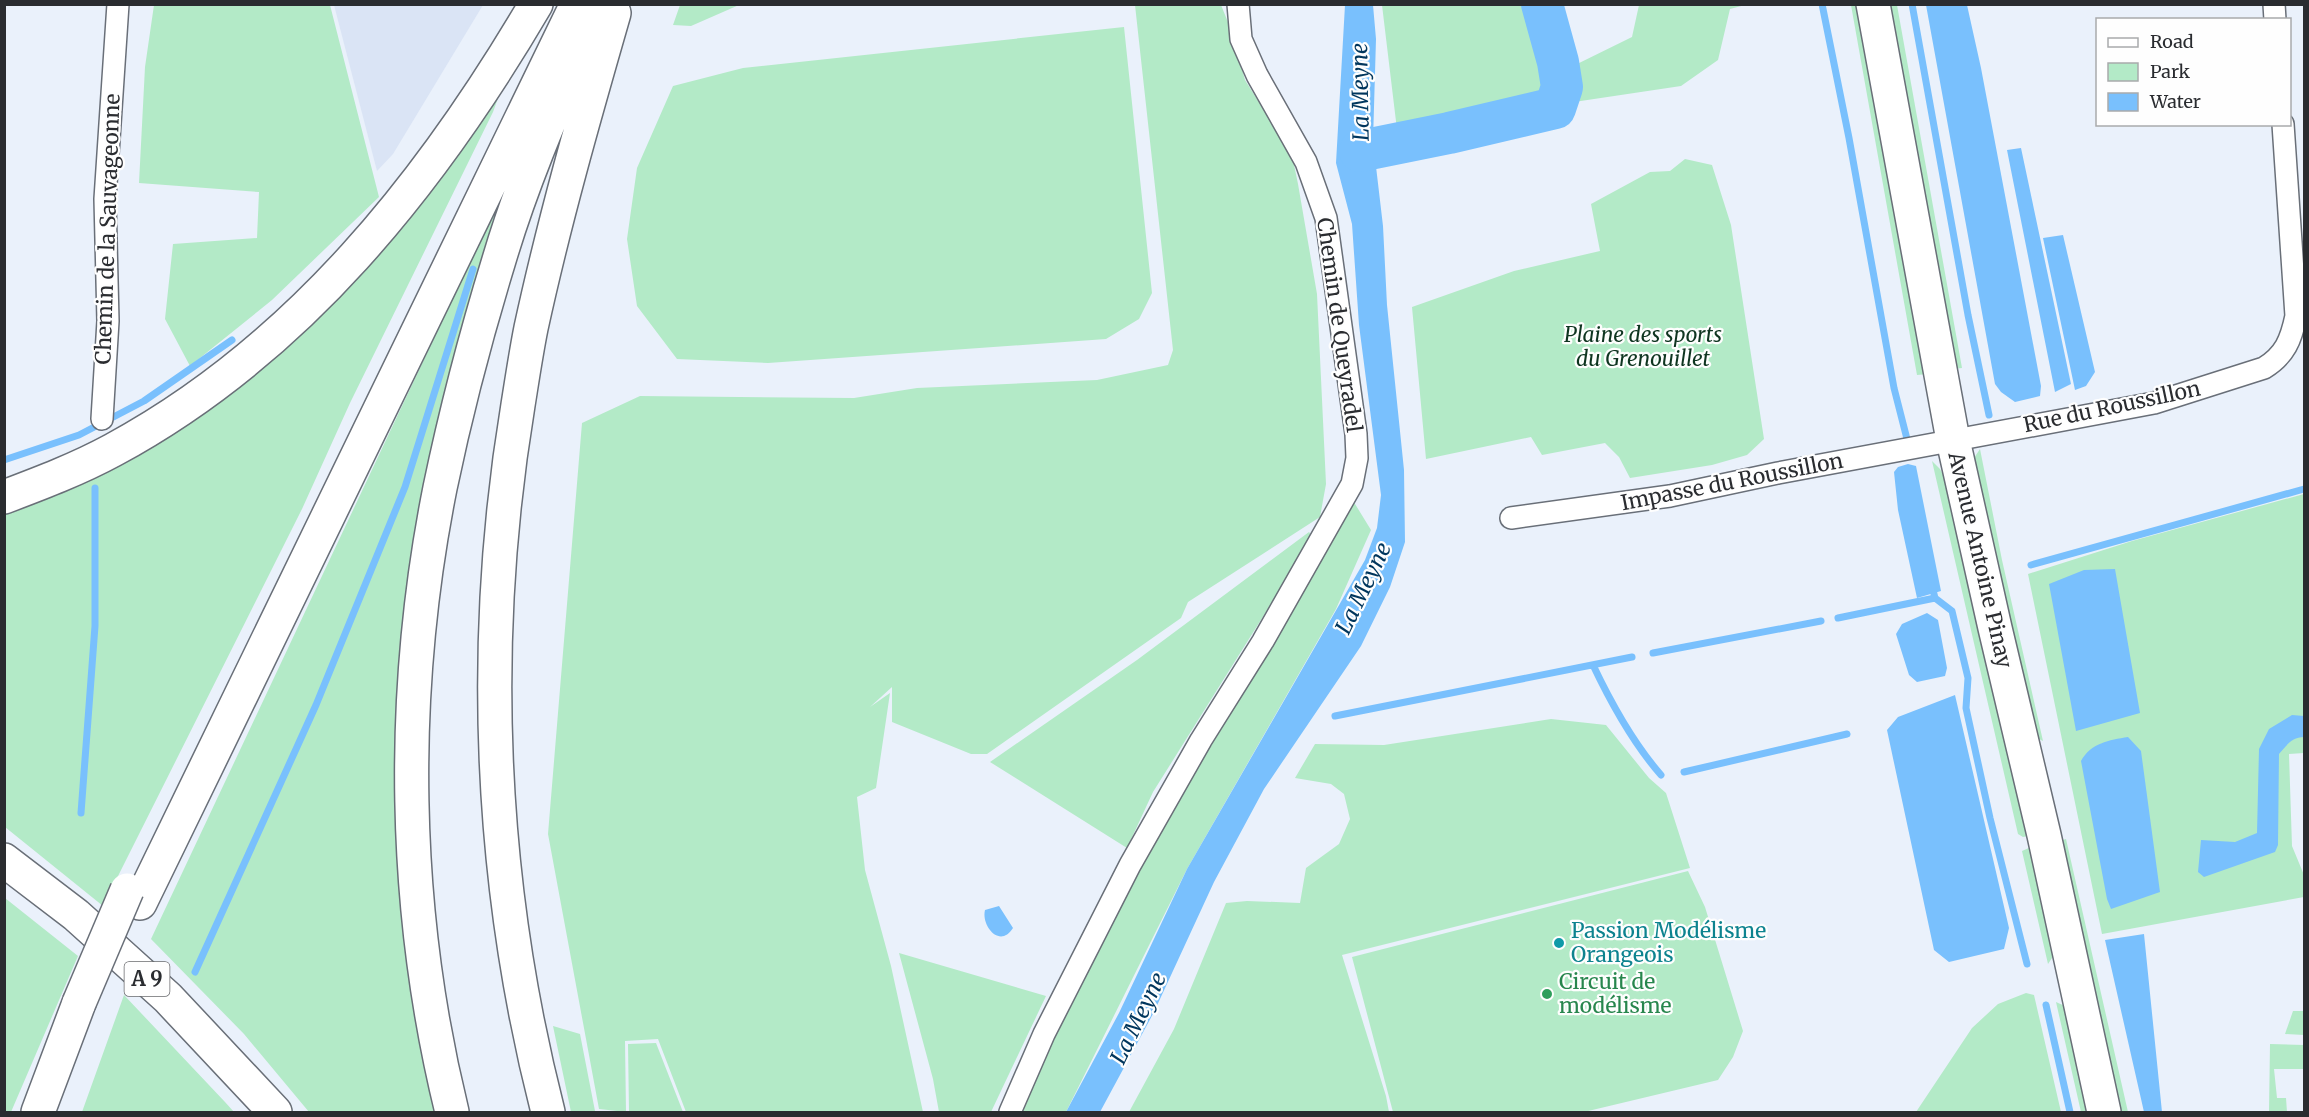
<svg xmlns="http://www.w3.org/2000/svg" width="2309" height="1117" viewBox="0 0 2309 1117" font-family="Merriweather,serif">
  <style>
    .built { fill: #dae4f5 }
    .green { fill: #b3eac7 }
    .water { fill: #79c0fd }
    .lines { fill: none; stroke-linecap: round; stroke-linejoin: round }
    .stream { stroke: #79c0fd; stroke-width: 7 }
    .river { stroke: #79c0fd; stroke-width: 42 }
    .street-casing { stroke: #696f78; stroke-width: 24 }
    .primary-casing { stroke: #696f78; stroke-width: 36 }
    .highway-casing { stroke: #696f78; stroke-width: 36 }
    .street { stroke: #fff; stroke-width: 21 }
    .primary { stroke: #fff; stroke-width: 33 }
    .highway { stroke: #fff; stroke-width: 33 }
    .highway-bridge-casing { stroke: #696f78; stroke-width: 36; stroke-linecap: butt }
    .highway-bridge { stroke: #fff; stroke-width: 33 }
    .culture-dot { fill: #0f9aa8; stroke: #fefefe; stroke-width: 2 }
    .leisure-dot { fill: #2e9e5b; stroke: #fefefe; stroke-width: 2 }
    .labels { text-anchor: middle; stroke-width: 4.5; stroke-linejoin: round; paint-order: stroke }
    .shield { fill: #fefefe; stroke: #6a6b6e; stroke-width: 1.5 }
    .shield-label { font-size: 20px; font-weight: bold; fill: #2a2c30 }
    .street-label { font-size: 21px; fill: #2a2c30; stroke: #fefefe }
    .park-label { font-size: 21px; font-style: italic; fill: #0e3520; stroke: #fefefe }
    .culture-label { font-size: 21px; fill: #0d838f; stroke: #fefefe; text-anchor: start }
    .leisure-label { font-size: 21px; fill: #27864d; stroke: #fefefe; text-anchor: start }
    .water-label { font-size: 22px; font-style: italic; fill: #00365d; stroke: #fefefe }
  </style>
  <rect width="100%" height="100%" fill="#eaf1fb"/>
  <path class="built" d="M334,5h149l-90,149 -16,17z"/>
  <path class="green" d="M154,5h176l49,192 -107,103 -82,66 -25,-47 8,-75 84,-6 2,-46 -120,-9 6,-116z
    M680,5v-1l69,1h-10l-48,21 -18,-1z
    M1135,5h86l11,27 13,48 47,75 6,29 19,110 9,190 -6,33 -132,85 -7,16 -194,136h-16l-79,-32v-35l-22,20 20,-14 -14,95 -19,9 8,73 26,96 32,146h-237l-28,-73 -33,2 1,71 -27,-3 -51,-275 34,-411 58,-27 214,2 63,-10 180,-8 71,-15 5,-15z
    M1382,5h147l3,16 25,62 -6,21 -153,34z
    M1639,5h106l-15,4 -12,51 -37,26 -107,16 -3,-35 61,-30z
    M1851,5h10l67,369 -11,1z
    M1887,5h10l65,363 -10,1z
    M1124,27l28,266 -13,26 -33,20 -338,24 -91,-4 -40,-53 -10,-67 10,-71 36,-82 70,-18z
    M505,79l-12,33 -143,291 -48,106 -199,397 -98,-79v-320l160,-75z
    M1685,159l27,6 19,60 33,214 -17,16 -35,10 -82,13 -11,-21 -14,-14 -63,12 -11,-18 -105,22 -14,-152 102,-36 86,-20 -9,-47 59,-32 20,-1z
    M516,164l-113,528 6,286 33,134h-133l-65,-78 -93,-95z
    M1980,449l22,111 41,181 -6,-3 -64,-272 1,-8z
    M1932,461l8,8 8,15 80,352 -5,1 -5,-3z
    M2304,494v259l-15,1 3,92 12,29v22l-202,37 -74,-360 104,-33z
    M1352,499l19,31 -35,79 -149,260 -121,243h-47l112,-233z
    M1309,532l4,5 -160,255 -26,56 -137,-86 147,-102z
    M1551,719l55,6 43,53 17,15 24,75 -348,87 44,141 3,16h-260l45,-83 52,-126 21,-2 53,2 6,-35 33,-24 11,-25 -6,-25 -13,-10 -36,-6 20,-34 69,1z
    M2066,839l62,273h-11l-61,-270z
    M2031,847l23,108 -6,9 -26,-113z
    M1688,871l17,36 38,124 -10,26 -15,23 -134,32h-191l-41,-155z
    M5,898l73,58 -67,156h-7z
    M899,953l147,43 -55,116h-52l-6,-33z
    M2026,993l8,2 27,117h-145l56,-84 26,-24z
    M124,995l101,107 9,10h-152z
    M2056,1002l11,5 24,105h-10z
    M2293,1011h11v24l-19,-1z
    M553,1026l27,8 15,77 10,1h-34z
    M656,1043l27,69h-54l-1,-68z
    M2270,1044l34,1v24h-30l3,29h9l1,14h-18z"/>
  <path class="water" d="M1345,5h28l3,34 -3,102 10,85 4,79 17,165 1,72 -15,45 -29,59 -97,143 -50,93 -60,130 -54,100h-34l53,-99 68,-144 178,-309 12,-32 4,-33 -22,-170 -7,-101 -16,-61z
    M1926,5h41l14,63 60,318 -1,10 -25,6 -14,-10 -6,-8z
    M2021,148l50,236 -16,8 -48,-242z
    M2063,235l32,137 -9,14 -11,4 -32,-152z
    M1908,464l8,2 25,125 -24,7 -19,-88 -4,-38 4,-5z
    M2115,569l25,144 -64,18 -27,-147 35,-14z
    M1927,613l11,7 9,48 -2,8 -28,6 -8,-7 -13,-41 6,-10z
    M1955,695l54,233 -5,21 -55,13 -15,-12 -47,-220 11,-13z
    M2292,715l12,1v21c-12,0 -17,8 -25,17l-1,91 -3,7 -71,25 -6,-5 3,-32 34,2 22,-9 2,-84 10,-20z
    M2128,737l13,14 19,141 -49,17 -4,-10 -26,-138c10,-18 28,-21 47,-24z
    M999,906l14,22c-13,21 -32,-2 -28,-18z
    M2144,934l18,178h-18l-39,-172z"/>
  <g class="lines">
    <path class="stream" d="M1822,4l27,134 45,250 13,51
      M1912,4l56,311 21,100
      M4,460l75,-25 65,-34 88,-61
      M2031,565l273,-76
      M1932,586l3,12 17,13 16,67 -2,30 24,110 37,146
      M1838,618l97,-20
      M1653,653l168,-32
      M1593,665c18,38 40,78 68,110
      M1335,716l297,-59
      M1684,772l163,-38
      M81,813l14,-187v-138
      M195,972l121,-267 89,-218 68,-218
      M2046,1005l24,107"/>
    <path class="river" d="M1360,151l89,-18 106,-25 7,-21 -4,-25 -16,-58"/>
    <g class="street-casing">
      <path id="street" d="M2274,4l1,16
        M102,419l6,-98 -3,-122 13,-195
        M1511,518l159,-22 108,-23 376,-70 110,-35c21,-13 27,-28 32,-52l-13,-192
        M1010,1112l34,-78 86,-169 71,-125 62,-99 89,-157 5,-26 -1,-24 -30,-216 -20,-56 -49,-87 -16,-36 -3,-35"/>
    </g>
    <g class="primary-casing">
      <path id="primary" d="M1873,4l80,436 42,188 49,207 60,277"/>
    </g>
    <g class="highway-casing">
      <path id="highway" d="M4,497c37,-14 74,-28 109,-47 185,-100 318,-267 423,-446
        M4,860l72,55 92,83 107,114
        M140,903l437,-899
        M38,1112l41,-109
        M452,1112c-50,-203 -53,-419 -12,-624 16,-77 36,-153 59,-228 26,-88 64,-171 100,-256
        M548,1112c-59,-230 -69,-472 -30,-707 4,-25 8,-52 13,-77 23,-106 53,-211 83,-315"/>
    </g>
    <use href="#street" class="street"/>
    <use href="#primary" class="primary"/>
    <use href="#highway" class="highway"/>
    <g class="highway-bridge-casing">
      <path id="highway-bridge" d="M79,1003l48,-113"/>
    </g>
    <use href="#highway-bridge" class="highway-bridge"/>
  </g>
  <circle class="culture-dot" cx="1559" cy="943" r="6"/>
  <circle class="leisure-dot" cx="1547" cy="994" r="6"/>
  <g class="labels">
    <rect class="shield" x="124.5" y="962" width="45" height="34" rx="4.5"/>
    <g class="shield-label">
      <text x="147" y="986">A 9</text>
    </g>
    <g class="street-label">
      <text transform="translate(108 229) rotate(-88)" y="7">Chemin de la Sauvageonne</text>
      <text transform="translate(1339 325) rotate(82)" y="7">Chemin de Queyradel</text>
      <text transform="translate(2112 407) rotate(-12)" y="7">Rue du Roussillon</text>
      <text transform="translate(1732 482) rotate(-11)" y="7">Impasse du Roussillon</text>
      <text transform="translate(1980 560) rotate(77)" y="7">Avenue Antoine Pinay</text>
    </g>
    <g class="park-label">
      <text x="1643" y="342">Plaine des sports<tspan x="1643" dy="24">du Grenouillet</tspan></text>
    </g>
    <g class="culture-label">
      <text x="1571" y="938">Passion Modélisme<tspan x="1571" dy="24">Orangeois</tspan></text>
    </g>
    <g class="leisure-label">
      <text x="1559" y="989">Circuit de<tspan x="1559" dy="24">modélisme</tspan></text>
    </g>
    <g class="water-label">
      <text transform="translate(1360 92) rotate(-91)" y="8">La Meyne</text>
      <text transform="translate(1363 588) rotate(-64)" y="8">La Meyne</text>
      <text transform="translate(1138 1018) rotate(-64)" y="8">La Meyne</text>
    </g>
  </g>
  <rect width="2309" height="1117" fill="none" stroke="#2a2c30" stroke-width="12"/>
  <rect x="2096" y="18" width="195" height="108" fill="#fefefe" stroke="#a9aaac" stroke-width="1.5"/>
  <rect x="2108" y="38" width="30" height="9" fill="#ffffff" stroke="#a9aaac" stroke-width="1.5"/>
  <text x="2150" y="48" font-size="18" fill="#2a2c30">Road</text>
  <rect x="2108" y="63" width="30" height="18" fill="#b3eac7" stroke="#a9aaac" stroke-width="1.5"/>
  <text x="2150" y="78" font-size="18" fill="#2a2c30">Park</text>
  <rect x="2108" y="93" width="30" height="18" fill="#79c0fd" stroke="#a9aaac" stroke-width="1.5"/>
  <text x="2150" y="108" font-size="18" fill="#2a2c30">Water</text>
</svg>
